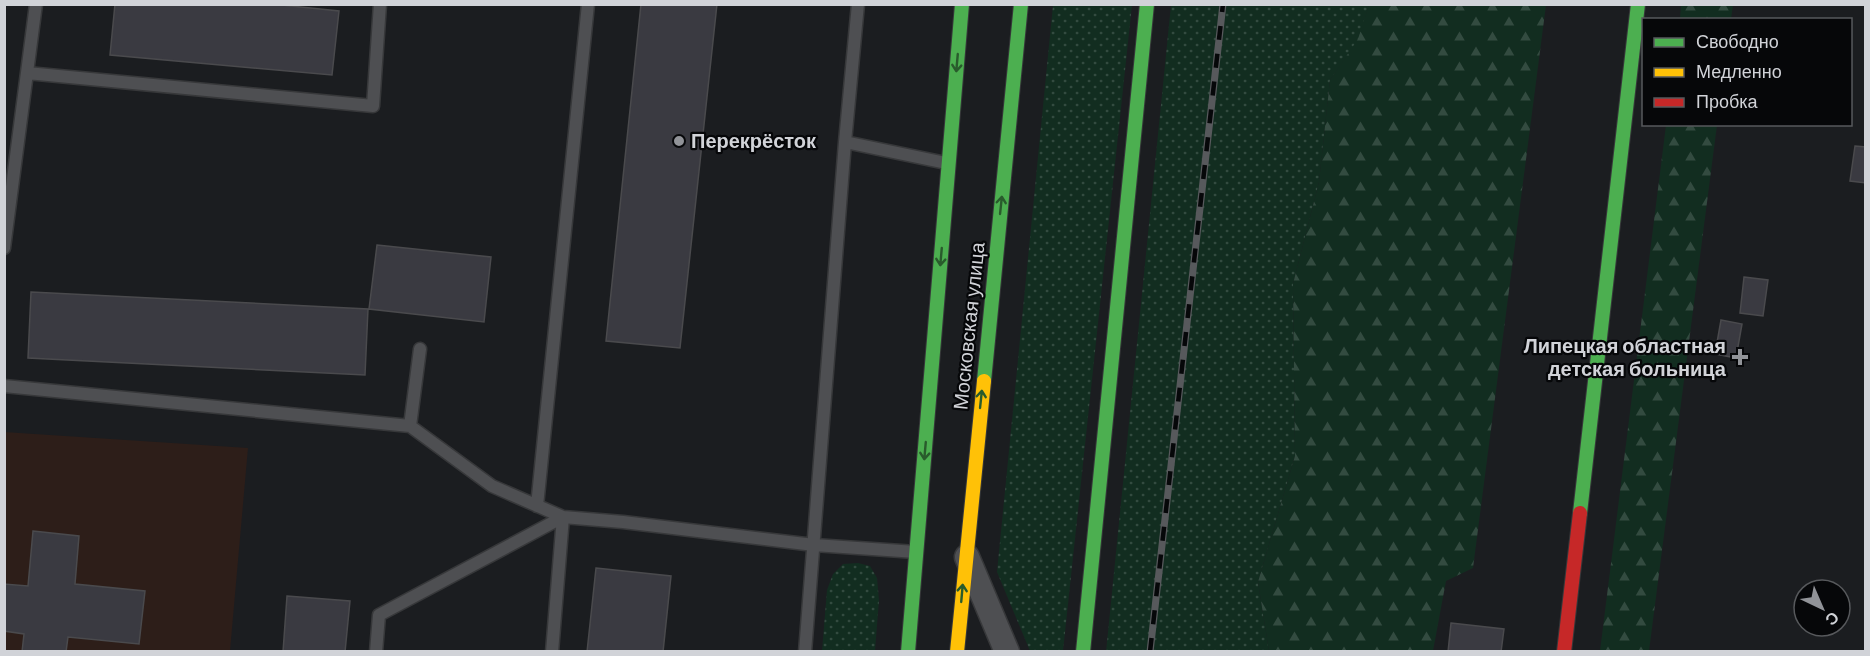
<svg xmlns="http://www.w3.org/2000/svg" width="1870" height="656" viewBox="0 0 1870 656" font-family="Barlow,sans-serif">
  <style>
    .education { fill: #2d1e19 }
    .grass { fill: url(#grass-dots) }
    .forest { fill: url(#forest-firs) }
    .building { fill: #3a3a41; stroke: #4a4a4d; stroke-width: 1.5 }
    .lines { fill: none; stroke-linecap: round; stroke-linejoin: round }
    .lane-casing { stroke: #37383a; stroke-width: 15 }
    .street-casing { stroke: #37383a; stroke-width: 27 }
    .fast-casing { stroke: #37383a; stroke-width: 16 }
    .slow-casing { stroke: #37383a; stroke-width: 16 }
    .jam-casing { stroke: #37383a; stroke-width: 16 }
    .lane { stroke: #4e4f52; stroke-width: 12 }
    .street { stroke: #4e4f52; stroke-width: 24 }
    .fast { stroke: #4caf50; stroke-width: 14 }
    .slow { stroke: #ffc107; stroke-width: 14 }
    .jam { stroke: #c62828; stroke-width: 14 }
    .rail-casing { stroke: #57595c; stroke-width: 7 }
    .rail { stroke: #060709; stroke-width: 4.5; stroke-dasharray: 14; stroke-linecap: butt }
    .oneway { stroke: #295b2c }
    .poi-dot { fill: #919398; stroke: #060709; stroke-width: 2 }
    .labels { text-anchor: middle; stroke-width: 4.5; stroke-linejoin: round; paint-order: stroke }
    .poi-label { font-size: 20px; font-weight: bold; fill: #d1d3d8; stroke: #060709; text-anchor: start }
    .street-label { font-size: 20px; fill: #d1d3d8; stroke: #060709 }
  </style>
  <defs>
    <pattern id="grass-dots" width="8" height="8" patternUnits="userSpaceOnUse" patternTransform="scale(1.5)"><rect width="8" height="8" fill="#122d20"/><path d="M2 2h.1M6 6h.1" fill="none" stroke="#334b40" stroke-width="1.8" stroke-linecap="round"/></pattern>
    <pattern id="forest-firs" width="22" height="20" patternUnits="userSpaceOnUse" patternTransform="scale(1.5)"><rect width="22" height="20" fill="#122d20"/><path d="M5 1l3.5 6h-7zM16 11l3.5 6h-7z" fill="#334b40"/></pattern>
  </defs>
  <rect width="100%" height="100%" fill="#1b1d20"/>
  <path class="education" d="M4,432l244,16 -18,203h-225z"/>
  <path class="grass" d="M1053,5h79l-69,646h-33l-33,-79z
    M1171,5h198l-10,34 -29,41 -11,102 -26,102 2,172 -37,126 11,69 -163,1z
    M858,563l12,3 7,12 2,22 -4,51h-53l5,-61 6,-16 10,-10z"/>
  <path class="forest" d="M1369,5h177l-73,563 -27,13 -13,70h-164l-11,-69 37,-126 -2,-172 26,-102 11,-102 28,-41z
    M1681,5h52l-2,14h-51z
    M1666,125h51l-68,526h-49z"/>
  <path class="building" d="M115,4h157l67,7 -7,64 -222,-20z
    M641,4h76l-37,344 -74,-7z
    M1855,146l11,1v36l-16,-2z
    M377,245l114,12 -7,65 -115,-13z
    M1744,277l24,3 -5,36 -23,-3z
    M31,292l337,17 -3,66 -337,-17z
    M1721,320l21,4 -6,34 -21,-4z
    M33,531l46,5 -4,48 70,7 -6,53 -71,-7 -2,15h-44l2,-18 -20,-3v-47l24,2z
    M596,568l75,8 -8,76h-76z
    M287,596l63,5 -5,51h-62z
    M1451,623l53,6 -3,23h-53z"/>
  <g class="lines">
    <g class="lane-casing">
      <path id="lane" d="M27,73l346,33 7,-102
        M845,142l101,21
        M4,248l32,-244
        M4,386l406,40 82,60 71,31 60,5 191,23 102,7
        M410,426l10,-77
        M537,506l51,-502
        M376,652l3,-37 184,-98
        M552,652l11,-135
        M805,652l40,-510 13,-138"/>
    </g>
    <g class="street-casing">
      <path id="street" d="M967,557l40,95"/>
    </g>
    <g class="fast-casing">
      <path id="fast" d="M984,381l37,-377
        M1580,513l58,-509
        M908,652l54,-648
        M1083,652l64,-648"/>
    </g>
    <g class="slow-casing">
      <path id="slow" d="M957,652l27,-271"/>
    </g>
    <g class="jam-casing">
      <path id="jam" d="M1564,652l16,-139"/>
    </g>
    <use href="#lane" class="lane"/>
    <use href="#street" class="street"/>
    <use href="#fast" class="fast"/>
    <use href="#slow" class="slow"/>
    <use href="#jam" class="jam"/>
    <g class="rail-casing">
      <path id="rail" d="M1150,652l73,-648"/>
    </g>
    <use href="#rail" class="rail"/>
  </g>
  <defs><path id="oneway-shaft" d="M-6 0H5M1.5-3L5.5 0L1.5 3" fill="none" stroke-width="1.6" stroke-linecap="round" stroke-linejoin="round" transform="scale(1.5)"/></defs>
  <g class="oneway">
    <use href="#oneway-shaft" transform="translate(957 63) rotate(95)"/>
    <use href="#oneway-shaft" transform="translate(1001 205) rotate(-84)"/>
    <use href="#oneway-shaft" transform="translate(941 257) rotate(95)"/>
    <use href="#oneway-shaft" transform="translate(981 399) rotate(-84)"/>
    <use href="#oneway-shaft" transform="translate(925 451) rotate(95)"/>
    <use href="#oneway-shaft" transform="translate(962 593) rotate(-85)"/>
  </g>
  <g class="poi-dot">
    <circle cx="679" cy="141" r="6"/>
    <path d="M1737 348h6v6h6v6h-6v6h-6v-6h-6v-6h6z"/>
  </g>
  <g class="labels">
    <g class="poi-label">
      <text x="691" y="148">Перекрёсток</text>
      <text x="1726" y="353" text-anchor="end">Липецкая областная<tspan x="1726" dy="23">детская больница</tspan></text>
    </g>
    <g class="street-label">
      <text transform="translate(969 326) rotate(-84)" y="7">Московская улица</text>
    </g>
  </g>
  <rect width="1870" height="656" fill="none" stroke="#d1d3d8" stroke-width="12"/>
  <rect x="1642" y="18" width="210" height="108" fill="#060709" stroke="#57595c" stroke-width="1.5"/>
  <rect x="1654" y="38" width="30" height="9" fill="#4caf50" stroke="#57595c" stroke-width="1.5"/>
  <text x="1696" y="48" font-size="18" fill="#d1d3d8">Свободно</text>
  <rect x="1654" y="68" width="30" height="9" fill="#ffc107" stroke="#57595c" stroke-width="1.5"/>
  <text x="1696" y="78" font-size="18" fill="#d1d3d8">Медленно</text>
  <rect x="1654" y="98" width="30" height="9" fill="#c62828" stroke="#57595c" stroke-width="1.5"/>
  <text x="1696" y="108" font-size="18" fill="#d1d3d8">Пробка</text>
  <g transform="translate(1822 608) rotate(136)"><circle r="28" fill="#060709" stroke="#57595c" stroke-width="1.5"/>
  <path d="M0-4.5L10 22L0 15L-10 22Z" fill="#919398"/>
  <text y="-9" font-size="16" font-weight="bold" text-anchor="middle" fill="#d1d3d8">С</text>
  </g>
</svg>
